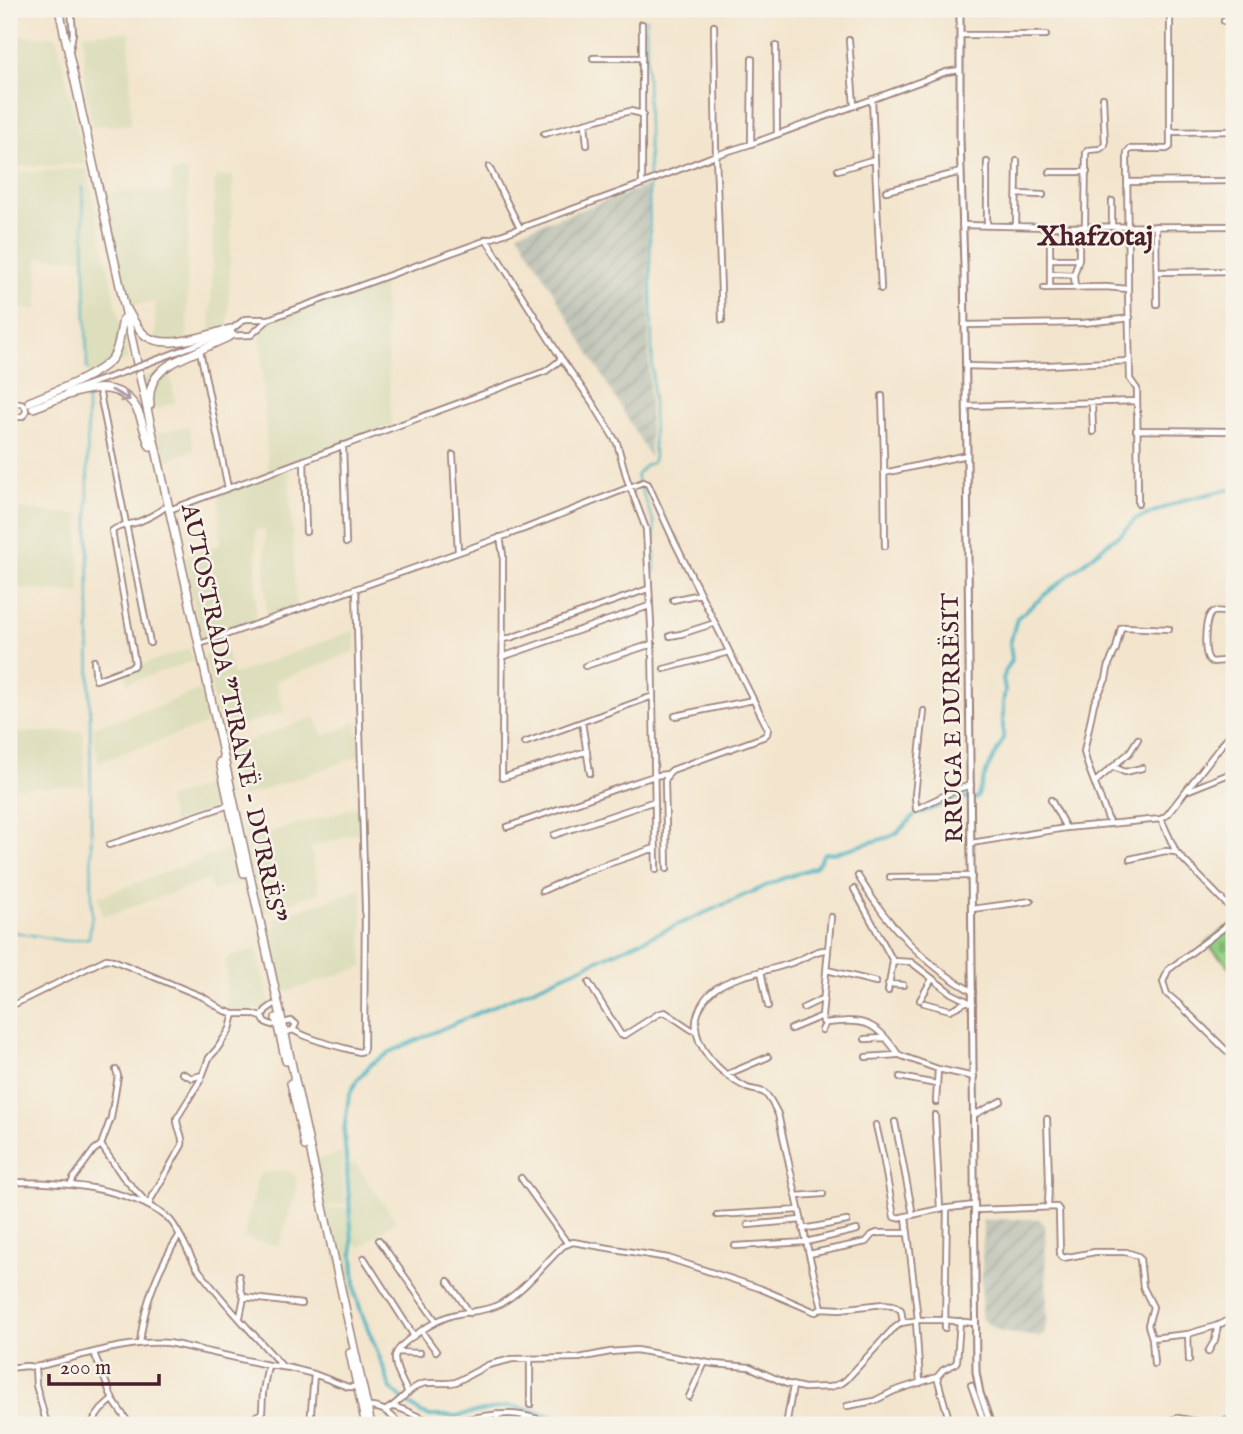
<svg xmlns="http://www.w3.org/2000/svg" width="1243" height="1434" viewBox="0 0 1243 1434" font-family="'IM FELL English',serif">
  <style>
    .built { fill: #dddebc }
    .industrial { fill: url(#industrial-furrows) }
    .cemetery { fill: url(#cemetery-stones); stroke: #6e7758; stroke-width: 2 }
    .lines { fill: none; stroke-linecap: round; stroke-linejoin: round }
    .stream { stroke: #46b4c2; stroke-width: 2 }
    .canal { stroke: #46b4c2; stroke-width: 3.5 }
    .minor-casing { stroke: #9e827c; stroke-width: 8 }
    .major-casing { stroke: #9e827c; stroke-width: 9 }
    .highway-casing { stroke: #9e827c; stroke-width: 10 }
    .minor { stroke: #fff; stroke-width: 4.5 }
    .major { stroke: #fff; stroke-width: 5 }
    .highway { stroke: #fff; stroke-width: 7 }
    .minor-bridge-casing { stroke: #9e827c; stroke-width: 8; stroke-linecap: butt }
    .minor-bridge { stroke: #fff; stroke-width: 4.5 }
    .oneway { stroke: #ae9aa0 }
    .labels { text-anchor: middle; stroke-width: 5; stroke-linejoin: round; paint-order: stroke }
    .street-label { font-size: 24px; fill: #4a1f2b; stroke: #f7f3e8 }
    .quarter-label { font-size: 28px; font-weight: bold; fill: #4a1f2b; stroke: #f7f3e8 }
  </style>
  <defs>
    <pattern id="industrial-furrows" width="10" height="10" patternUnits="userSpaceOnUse" patternTransform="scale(1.75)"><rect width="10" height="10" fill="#c2c6b9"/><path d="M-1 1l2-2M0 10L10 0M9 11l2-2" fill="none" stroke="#a8aa9f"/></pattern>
    <pattern id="cemetery-stones" width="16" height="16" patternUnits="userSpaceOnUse" patternTransform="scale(1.75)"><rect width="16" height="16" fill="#92cf84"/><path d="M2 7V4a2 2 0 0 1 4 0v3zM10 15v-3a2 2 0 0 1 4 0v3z" fill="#7fb172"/></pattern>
  </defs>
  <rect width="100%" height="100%" fill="#f7f3e8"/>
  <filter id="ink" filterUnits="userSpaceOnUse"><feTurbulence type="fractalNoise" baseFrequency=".0143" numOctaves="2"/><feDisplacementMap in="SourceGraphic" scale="14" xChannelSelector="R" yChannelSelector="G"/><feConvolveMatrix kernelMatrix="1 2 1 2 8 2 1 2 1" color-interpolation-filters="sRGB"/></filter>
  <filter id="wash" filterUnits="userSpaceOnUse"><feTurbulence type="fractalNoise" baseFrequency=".00686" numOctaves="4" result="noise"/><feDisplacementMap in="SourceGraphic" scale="28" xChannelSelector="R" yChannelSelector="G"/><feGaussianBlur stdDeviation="1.57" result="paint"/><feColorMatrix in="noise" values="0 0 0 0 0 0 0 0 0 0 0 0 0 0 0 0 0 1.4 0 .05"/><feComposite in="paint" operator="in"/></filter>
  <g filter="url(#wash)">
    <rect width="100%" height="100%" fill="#f3e5cd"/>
    <path class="built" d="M130,32l1,93 -39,1 -7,-41 -2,-52z
      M56,36l30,128 -75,3 -1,-130z
      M87,169l41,190 -38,19 -2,-5 -3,-115h-47v51h-20l-1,-86h-8v-51z
      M172,171h16l-1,169 -32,8v-46l-28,4 -25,-113 43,-3 26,3z
      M215,176h18l-5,154 -18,5z
      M383,281l9,144 -124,46 -8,-147z
      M9,314h7l-1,90 -6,3z
      M168,369l8,33 -25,9 -8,-33z
      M188,425l6,25 -31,12 -7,-28z
      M289,469l7,138 -30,9 -1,-86h-9v93l-54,19 -19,-85 37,-13 -1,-50z
      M9,508l70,7 1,79 -71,-7z
      M355,630v22l-79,29 9,31 -56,17 -5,-15 -7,2 -13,-61 22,-7 7,27z
      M188,649h2l3,12 -66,22 -3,-12z
      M201,689l6,35 -109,38 -5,-35 66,-21z
      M315,717l8,19 34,-14 3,34 -119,42 -15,-49z
      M83,731l2,55 -76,2v-55z
      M221,780l6,24 -54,19 -6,-24z
      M360,806l1,26 -50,15 8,45 -58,21 -21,-90 12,-4 15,14z
      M235,847l9,35 -31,9 -4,-11 -106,37 -5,-20z
      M362,889l1,78 -84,27 -14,-62 11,-3 -2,-11z
      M256,949l14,55 -7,5 -29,2 -7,-2 -1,-51z
      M342,1153l3,51 -16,2v3l21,-2 -3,-42 8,-2 41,58 -36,27 -3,-4 -5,1 3,52 -10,1 -31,-138z
      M285,1170l11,5v17l-17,54 -36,-8 16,-64z"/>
    <path class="industrial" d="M648,186l2,271 -132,-225z
      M1014,1219h25l6,6 2,91 -3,19 -5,2 -38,-5 -20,-13 2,-99z"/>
    <path class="cemetery" d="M1234,924v42l-3,2 -25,-25 21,-16z"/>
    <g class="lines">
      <path class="stream" d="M646,18l8,439 -2,6 -6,2 -10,11 18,47 1,49
        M83,187l4,182
        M9,931l56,10 24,-3 3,-24 -5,-517"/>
      <path class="canal" d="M616,1425l-43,-2 -46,-14 -19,-3 -52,10h-26l-9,-3 -11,-8 -17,-14 -4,-6 -4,-14 -23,-57 -6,-19 -12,-164 5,-35 8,-16 14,-16 23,-14 385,-170 36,-13 3,-3 6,-11h10l55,-16 7,-3 18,-18 45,-18h18l10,-28 16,-30v-37l2,-13 -2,-11 3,-9 6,-10 -2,-16 7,-26 96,-79c10,-3 15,-14 23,-20l48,-19 50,-12"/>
    </g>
  </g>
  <g filter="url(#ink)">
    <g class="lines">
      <g class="minor-casing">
        <path id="minor" d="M1224,21l10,1
          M714,26l2,129 6,165
          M960,35h86
          M849,40l5,66
          M776,46l1,88
          M70,49l3,-16 -2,-24
          M593,58h49
          M872,99l9,190
          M585,123l2,22
          M1170,132l64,-1
          M544,134l86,-23 13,3
          M751,144l1,-85
          M489,167l31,61
          M838,170l37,-11
          M1050,172h37
          M1127,182l107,-1
          M642,184v-160
          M886,191l75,-19
          M1017,194l26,1
          M1112,201v26
          M962,225l88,2 184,-1
          M987,226v-64
          M1016,226l1,-65
          M1156,226l1,78
          M1050,227v61
          M1085,227l1,-74 2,-3 12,-1 5,-4 -2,-47
          M486,239l75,119 33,47 23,38 10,36 19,50 6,115 4,226
          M1051,259h28
          M1158,272l76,-1
          M1051,274l23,1
          M1044,288l62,-1 22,2 2,90 7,10 1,114
          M1075,288l-1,-13 5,-16v-32
          M1128,289l-1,-136 3,-4h37l3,-2v-138
          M964,325l119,-2 40,-4 7,-2
          M232,329l13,-10h23
          M220,336l31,-1 18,-16 49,-18 324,-117 74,-29 35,-11 195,-72 14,-2
          M1232,337h2
          M200,351l28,137
          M148,363l73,-28
          M965,366l41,1 124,-6
          M99,389l51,254
          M67,392l57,-20
          M882,396l2,59 1,91
          M1092,403l1,29
          M12 410a7 7 0 1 1 14 0a7 7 0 1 1-14 0Z
          M967,406l170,-5
          M1136,430l91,1
          M343,445l3,98
          M453,455l5,97
          M304,460l2,72
          M884,473l83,-18
          M169,510l377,-139 12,-9 3,-4
          M500,537l3,18 -1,223 85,-27
          M673,600l27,-6
          M1225,612c-2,0 -9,-1 -12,0 -9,4 -9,38 -5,46 1,2 2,3 4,4l22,-2
          M670,636l11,-2 34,-11
          M502,639l8,-1 138,-49
          M200,644l324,-115 119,-47 5,2 27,59 93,186 -1,5 -4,3 -91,33 -4,4 -3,7 2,88
          M502,657l147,-51
          M94,661l2,19 37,-14 2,-3 -23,-132c6,-6 17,-6 26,-9 10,-4 18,-8 26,-14
          M585,666l67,-22
          M664,669l65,-17
          M924,711l-9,84 1,14 42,-20 13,-4
          M675,716l78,-16
          M582,722l8,51
          M524,743l129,-47
          M1114,767l11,5 17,-4
          M1095,782l34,-29 9,-14
          M1189,790l45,-18
          M1051,800l15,28
          M1161,819l15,33 58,60
          M1110,824l-22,-58 -4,-14 10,-49 12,-24 3,-15 7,-15 5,-21 3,-1 45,2
          M507,827l117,-41 30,-10 13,-2
          M554,835l101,-34
          M971,843l95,-15 95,-9 6,-4 67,-86
          M109,845l120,-40
          M1130,859l35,-8 11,1
          M858,876c28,47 66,89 115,116
          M890,877l82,-1
          M854,889l39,72 -5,30
          M542,891l45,-20 68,-23
          M972,909l59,-8
          M1234,922l-9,5 -57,43 -5,12 4,12 14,12 53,52
          M893,961l18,1 40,31 22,11
          M827,970l49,12
          M761,971l7,35
          M589,983l32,52h4l33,-21 7,-2 27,18h3
          M888,984l15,1
          M920,1000l12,-21
          M924,1003l26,7 16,-8
          M9,1007l97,-48 7,1 90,37 20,13 11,4h18l10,3
          M803,1008l21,-10
          M287,1022l5,-1 4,3 -3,6
          M826,1023l-3,-1 -1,-6 9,-99
          M272,1025l-7,-3 -3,-5 4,-7 7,-5
          M791,1029l31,-13
          M822,1030l4,-7c39,-5 50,-1 72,31l4,2 36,13 36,8
          M285,1033l8,-3c20,11 44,16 66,22l4,-1 1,-3 1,-141 -9,-318
          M865,1039l20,-1
          M866,1057l31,-2
          M182,1073l10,5 10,-3
          M728,1074l40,-17
          M900,1077l36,7
          M936,1102l2,-33
          M935,1115l5,94
          M974,1115l27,-14
          M1047,1119l2,62 -1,26
          M895,1122l18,93
          M876,1125l7,31 11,61 3,1 43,-9 35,-4
          M101,1145l22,32 26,28
          M521,1178l47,66
          M9,1182c50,0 118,4 159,36 10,8 21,38 30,51 25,34 56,65 84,97
          M71,1185l2,-6 21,-29 7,-5 10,-27 7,-42 -2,-6
          M796,1196l27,-2
          M149,1206l2,-7 31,-54c2,-10 -6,-17 -5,-27l24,-39 8,-21 8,-9 13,-20 4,-15
          M975,1210l82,-3 2,3 1,44 3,4 32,-6h31l12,4 2,3 3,28 10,20 -5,18 4,13 2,26
          M717,1215l82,-5
          M906,1217l12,103
          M748,1225l53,-5
          M803,1229l44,-8
          M379,1240l57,81
          M735,1246l71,-4 51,-12
          M809,1254l57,-12 6,-7 5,-2h30
          M364,1258l50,78
          M239,1276l2,14 3,7 -4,20
          M448,1281l22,32
          M244,1297l58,7
          M822,1308l-13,-54 -31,-140c-4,-7 -8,-18 -15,-22 -5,-2 -11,-2 -16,-4 -25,-13 -60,-44 -49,-75 7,-21 23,-30 43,-36 21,-7 43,-9 62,-19 9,-4 16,-9 25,-8
          M916,1321l4,62
          M945,1328l2,-120
          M422,1332l14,19
          M1188,1334l1,26
          M1152,1338l36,-4 31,-9 15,-8
          M140,1343c4,-38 18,-75 39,-107
          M397,1352l23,1
          M1208,1352l7,-12 3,-15
          M94,1353l19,47 17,25
          M35,1367l1,18 11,40
          M9,1368l17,-2 9,1c39,-9 97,-28 134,-24l99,22 22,3 24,6 34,13h9
          M937,1377l11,39
          M971,1385l12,34 7,4
          M408,1393c-5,-11 -13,-23 -13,-35 0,-15 45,-40 58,-43 16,-4 32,-3 47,-11 25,-14 42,-38 63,-58l10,-4 95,16 91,30 54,23 3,1 6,-4 18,1 43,-5 10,1 8,5 2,12
          M689,1397l16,-35
          M530,1405v-46
          M847,1406l27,-5 20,-10 43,-14 6,-7 12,-6 2,-3 3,-40
          M367,1407c16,-1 23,7 34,18
          M393,1407c13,1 23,11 36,13 29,5 53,-7 81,-6 17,0 32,7 48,11
          M386,1410c13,-6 22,-22 36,-26 11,-3 23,1 34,-2l32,-17 24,-6 67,-1 31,-6 26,-2 78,14 36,3 37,17 17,4 26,-1 12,-4 4,-3 46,-50 9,-7 17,-3h27l30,3
          M496,1414l4,11
          M256,1416l6,-3 1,-22 5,-26
          M523,1416l4,9
          M480,1417l4,8
          M787,1420l6,-34
          M90,1425l11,-15 11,-10
          M310,1425l4,-51
          M1157,1425l21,-7 36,7 9,-4 11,-1"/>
      </g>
      <g class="major-casing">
        <path id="major" d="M960,9v129l4,128 3,189 9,917 4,21 11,32"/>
      </g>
      <g class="highway-casing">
        <path id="highway" d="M59,9l312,1416
          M127,309c5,9 10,20 19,27 21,15 62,-2 85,-7
          M29,402c21,-9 72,-27 84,-45 7,-11 7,-26 10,-38
          M150,405c-4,-33 21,-42 46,-53 12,-6 24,-11 36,-17
          M33,408c28,-10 73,-34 98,-7 11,11 12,31 19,45
          M220,762l24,111
          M276,1018l10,43
          M291,1083l14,63
          M350,1353l16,72"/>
      </g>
      <use href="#minor" class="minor"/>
      <use href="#major" class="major"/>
      <use href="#highway" class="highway"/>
      <g class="minor-bridge-casing">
        <path id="minor-bridge" d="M124,372l24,-9"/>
      </g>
      <use href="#minor-bridge" class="minor-bridge"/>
    </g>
    <defs><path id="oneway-shaft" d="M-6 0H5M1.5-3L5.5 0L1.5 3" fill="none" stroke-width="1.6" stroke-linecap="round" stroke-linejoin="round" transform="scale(1.75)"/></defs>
    <use class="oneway" href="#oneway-shaft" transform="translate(121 395) rotate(29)"/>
  </g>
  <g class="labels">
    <g class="street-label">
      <text transform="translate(234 713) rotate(78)" y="8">AUTOSTRADA "TIRANË - DURRËS"</text>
      <text transform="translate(952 718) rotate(-91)" y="8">RRUGA E DURRËSIT</text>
    </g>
    <g class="quarter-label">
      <text x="1095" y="245">Xhafzotaj</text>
    </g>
  </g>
  <rect width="1243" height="1434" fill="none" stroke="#f7f3e8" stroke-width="35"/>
  <path d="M49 1374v10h110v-10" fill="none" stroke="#4a1f2b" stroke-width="3.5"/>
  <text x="60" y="1374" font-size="21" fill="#4a1f2b" stroke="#f7f3e8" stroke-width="5" paint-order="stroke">200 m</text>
</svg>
